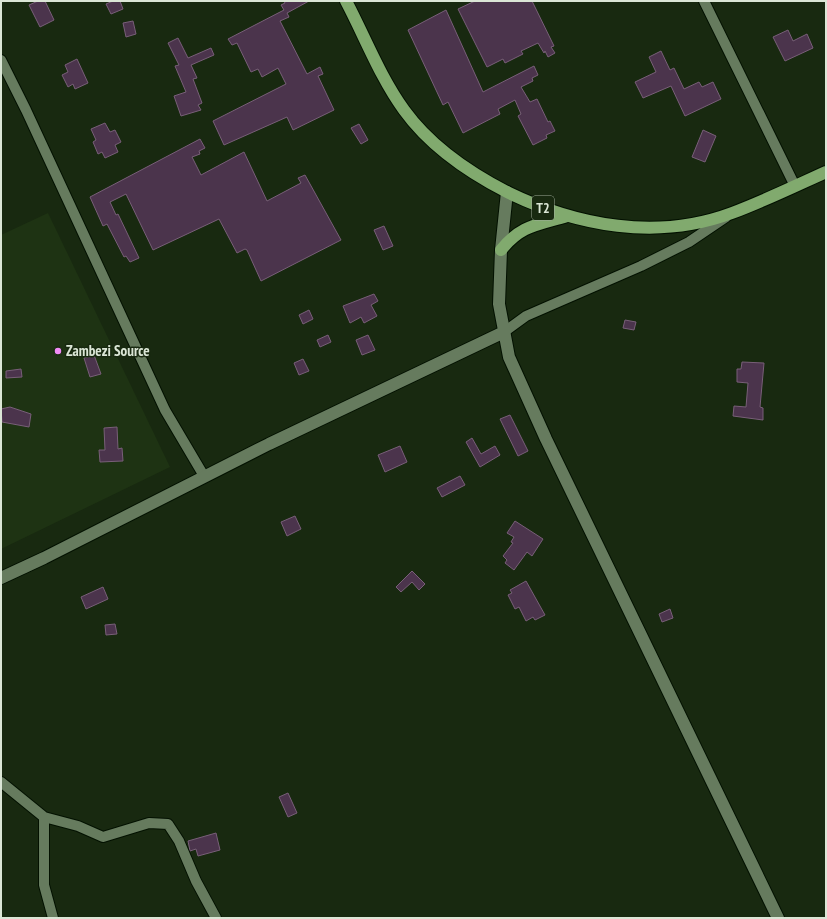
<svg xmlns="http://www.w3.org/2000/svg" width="827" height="919" viewBox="0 0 827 919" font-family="'PT Sans Narrow',sans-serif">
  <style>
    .built { fill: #1e3313 }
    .building { fill: #4b344c; stroke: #785f78 }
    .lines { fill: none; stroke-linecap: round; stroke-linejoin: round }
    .street-casing { stroke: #031100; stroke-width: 12 }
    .secondary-casing { stroke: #031100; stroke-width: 14 }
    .highway-casing { stroke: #031100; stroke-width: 14 }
    .street { stroke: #667b5e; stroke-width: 10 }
    .secondary { stroke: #667b5e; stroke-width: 12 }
    .highway { stroke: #81aa6e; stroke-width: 12 }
    .poi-dot { fill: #f08bf5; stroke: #182910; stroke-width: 1.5 }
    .labels { text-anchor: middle; stroke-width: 3; stroke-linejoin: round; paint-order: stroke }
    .shield { fill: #182910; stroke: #a0ad9b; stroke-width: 1 }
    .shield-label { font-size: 14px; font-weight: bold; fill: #dbe6d6 }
    .poi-label { font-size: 15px; font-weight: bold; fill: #dbe6d6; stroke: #182910; text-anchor: start }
  </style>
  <rect width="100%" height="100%" fill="#182910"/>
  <path class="built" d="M48,213l122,254 -169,82v-314z"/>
  <path class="building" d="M38,1h7l9,19 -14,7 -11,-22z
    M113,1h7l3,8 -12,5 -5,-10z
    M284,1h25l-22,12 2,4 -9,4 27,53 13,-7 3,7 -5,2 16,34 -41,20 -6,-13 -63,28 -11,-24 73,-37 -8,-16 -16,9 -4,-8 -7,3 -14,-29 -5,2 -4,-6 56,-29 -3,-5 4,-2z
    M475,1h57l22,45 -3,1 4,6 -7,4 -3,-6 -1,2 -6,-10 -17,8 2,3 -18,9 -2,-4 -16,8 -29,-58z
    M446,10l37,82 51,-26 4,9 -6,3 1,3 -12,6 9,15 7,-3 11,23 2,-1 5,10 -9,4 1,3 -14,7 -15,-29 3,-2 -6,-14 -17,9 2,5 -37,19 -15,-31 -5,3 -35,-75z
    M133,21l3,13 -10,3 -3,-14z
    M788,30l5,11 14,-7 6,14 -28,13 -12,-24z
    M178,38l10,20 23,-10 3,7 -23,10 6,13 -4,1 9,24 -4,2 3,5 -20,6 -7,-20 12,-4 -11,-26 4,-1 -11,-22z
    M661,51l9,19 4,-2 10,21 15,-7 3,5 11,-5 8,17 -36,17 -14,-30 -28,12 -8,-16 21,-10 -7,-15z
    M77,59l11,24 -13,6 -2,-5 -5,3 -6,-12 6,-3 -3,-7z
    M105,123l5,9 5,-2 6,12 -6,3 3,7 -13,6 -3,-6 -4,2 -5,-12 3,-2 -5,-11z
    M359,124l9,16 -7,4 -10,-16z
    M703,130l13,6 -11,26 -13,-5z
    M200,139l5,9 -6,3 1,3 -8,3 9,18 43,-23 23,49 34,-18 -3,-5 7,-3 36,65 -80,41 -14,-31 -2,-1 -8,4 -18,-34 -66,31 -27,-56 -16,8 6,13 2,-1 21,44 -9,4 -4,-6 -2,1 -17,-33 -4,2 -13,-29z
    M384,226l9,20 -10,4 -9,-20z
    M374,294l4,7 -7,4 6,11 -13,7 -3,-6 -11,6 -7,-17z
    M309,310l4,9 -10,5 -4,-9z
    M625,320l11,2 -2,8 -11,-2z
    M328,335l3,7 -11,5 -3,-7z
    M368,335l7,15 -13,5 -6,-15z
    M94,355l7,19 -11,3 -6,-19z
    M303,359l6,12 -10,4 -5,-12z
    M742,362l22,1 -4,44 3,1v12l-30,-4 1,-10 12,1 2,-24 -11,-1v-13h4z
    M21,369l1,8 -16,1v-7z
    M10,407l21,7 -2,13 -27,-5 -1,-13z
    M510,415l18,36 -10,5 -18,-37z
    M117,427l1,22 4,-1 1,13 -23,1 -1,-12h6l-1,-22z
    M472,438l9,16 14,-8 5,9 -20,12 -14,-25z
    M400,446l7,16 -22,10 -7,-17z
    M460,476l5,9 -23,12 -5,-9z
    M295,516l6,13 -14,7 -6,-14z
    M515,521l28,18 -11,17 -5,-4 -13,18 -9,-7 2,-3 -4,-4 10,-13 -2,-1 3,-5 -7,-4z
    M412,571l13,13 -6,6 -7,-8 -11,10 -5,-5z
    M526,581l19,34 -10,5 -2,-3 -7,4 -7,-14 -4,2 -7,-14 4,-2 -2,-3z
    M103,587l5,12 -22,10 -5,-12z
    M670,609l3,9 -11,4 -3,-8z
    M115,624l2,10 -11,1 -1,-10z
    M288,793l9,20 -9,4 -9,-20z
    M216,833l4,17 -22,6 -2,-7 -6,2 -2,-10z"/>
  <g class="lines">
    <g class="street-casing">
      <path id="street" d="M704,1l91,185
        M1,60l25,50 139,300 39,66
        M504,332l22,-16 115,-50 48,-24 37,-25
        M1,782l43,35 34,9 25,11 46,-14 19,1 11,17 17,40 20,37
        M44,817v68l9,33"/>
    </g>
    <g class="secondary-casing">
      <path id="secondary" d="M507,192l-6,58 -2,54 10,53 37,82 232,479
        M1,578l43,-20 225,-114 235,-112"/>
    </g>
    <g class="highway-casing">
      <path id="highway" d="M346,1c19,36 34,76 58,109 26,36 64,62 103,82 70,34 150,49 225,21 32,-12 63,-27 94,-41
        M501,250c20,-25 36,-25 66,-34"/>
    </g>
    <use href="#street" class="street"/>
    <use href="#secondary" class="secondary"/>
    <use href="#highway" class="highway"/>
  </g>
  <circle class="poi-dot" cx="58" cy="351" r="4"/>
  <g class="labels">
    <rect class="shield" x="532" y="196" width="22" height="24" rx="3"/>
    <g class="shield-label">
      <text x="543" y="213">T2</text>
    </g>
    <g class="poi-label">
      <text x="66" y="356">Zambezi Source</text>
    </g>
  </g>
  <rect width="827" height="919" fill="none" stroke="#dbe6d6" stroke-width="4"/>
</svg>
